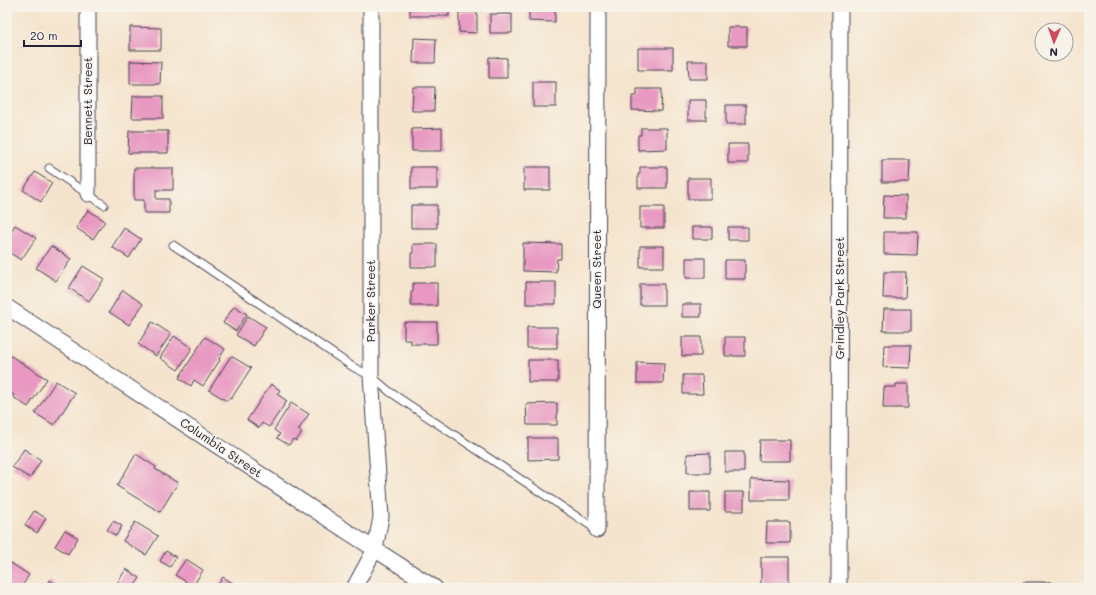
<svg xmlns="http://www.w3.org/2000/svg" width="1096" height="595" viewBox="0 0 1096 595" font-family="Mali,sans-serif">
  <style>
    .building { fill: #e898c1 }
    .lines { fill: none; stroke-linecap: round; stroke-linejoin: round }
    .lane-casing { stroke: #423f51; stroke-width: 9 }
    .street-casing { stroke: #423f51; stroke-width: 17 }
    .lane { stroke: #fff; stroke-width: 7 }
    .street { stroke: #fff; stroke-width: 15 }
    .labels { text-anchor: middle; stroke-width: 3; stroke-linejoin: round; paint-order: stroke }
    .street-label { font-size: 12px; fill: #22223b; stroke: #f7f3e8 }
  </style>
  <rect width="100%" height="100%" fill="#f7f3e8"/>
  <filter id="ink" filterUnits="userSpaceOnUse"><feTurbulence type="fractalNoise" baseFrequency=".025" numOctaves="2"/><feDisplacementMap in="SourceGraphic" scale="8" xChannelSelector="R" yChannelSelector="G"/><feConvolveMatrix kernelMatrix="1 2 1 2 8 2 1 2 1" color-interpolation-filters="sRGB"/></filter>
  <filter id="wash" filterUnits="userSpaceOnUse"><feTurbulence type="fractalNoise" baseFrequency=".012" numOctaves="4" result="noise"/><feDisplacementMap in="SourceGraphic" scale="16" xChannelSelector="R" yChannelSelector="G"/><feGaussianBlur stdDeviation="0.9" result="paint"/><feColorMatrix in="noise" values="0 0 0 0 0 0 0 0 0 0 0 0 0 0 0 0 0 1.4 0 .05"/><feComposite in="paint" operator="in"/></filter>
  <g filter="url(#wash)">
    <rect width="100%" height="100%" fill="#f5e4cd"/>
    <g id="blocks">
      <path class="building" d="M410,7h39v9h-39z
        M529,7h26v15l-26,-1z
        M459,12h18v21l-18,-1z
        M490,14h22v19h-22z
        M130,27l31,1v22h-31z
        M728,27h19v19h-19z
        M414,38l22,1 -1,24h-22z
        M638,48h35v22h-35z
        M489,57l18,1v20h-18z
        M130,61l31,1 -1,22h-30z
        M688,61h20v18h-19z
        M533,82h23v25h-23z
        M413,87h22l-1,24h-22z
        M637,89h25l-1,22 -29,-1v-14h5z
        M133,96h30v22h-31z
        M688,100h18v20h-18z
        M726,105h20v19h-20z
        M442,128v23h-30v-22z
        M641,128h26v21l-29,1v-15h3z
        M129,131h39v22h-40z
        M728,144h20v19h-20z
        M882,160h28l-1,22h-27z
        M411,167h26v22h-26z
        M524,167h26v23h-26z
        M640,167h27v21h-29v-14h2z
        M134,168h39v22h-17v9h13v14h-25v-13h-10z
        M35,172l17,11 -11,19 -18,-12z
        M688,178h23v21h-23z
        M884,195l22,1v22h-23z
        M411,205h26v23h-26z
        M640,207h24v21h-24z
        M88,210l17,11 -12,18 -17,-11z
        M15,225l21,13 -15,22 -14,-9v-13z
        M692,227h20v12h-20z
        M728,227h20v13h-20z
        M124,228l17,11 -12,19 -17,-11z
        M884,232h34l-1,23 -33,-1z
        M523,243l38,1v15h-4l-1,13 -33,-1z
        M413,244h24v23h-26v-14h2z
        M51,246l20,13 -15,22 -20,-13z
        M640,246h24v21h-24z
        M686,258h19v20h-19z
        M725,260h20v19h-20z
        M83,266l21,13 -15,22 -20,-13z
        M884,272h22l-1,26h-22z
        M526,282h30v22h-30z
        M413,283h24v23h-26v-14h2z
        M640,284h24v21h-24z
        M123,290l20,14 -14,21 -20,-13z
        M682,304h19v13h-19z
        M234,306l13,8 -11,17 -13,-8z
        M884,309h27v22h-28z
        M248,316l18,11 -12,19 -18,-11z
        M152,322l19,12 -15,22 -18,-12z
        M404,322h33v22h-26v-4h-7z
        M527,327h30v21h-30z
        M174,336l18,12 -14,22 -18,-12z
        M205,337l20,12 -6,10 1,1 -17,26 -9,-6 -3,6 -12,-8z
        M682,337h19v19h-19z
        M725,337h20v19h-20z
        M884,345h27l-1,23 -27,-1z
        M11,356l36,23 -19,28 -15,-10 1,-2 -7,-5v-28z
        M231,356l20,12 -20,31 -2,-1 -2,3 -18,-11z
        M528,360h30v22h-30z
        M637,362l27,1 -1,20h-26z
        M683,375h19l1,19h-20z
        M56,381l19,12 -21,32 -19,-12z
        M271,384l9,6 -3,4 10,7 -18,26 -7,-4 -3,5 -12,-8z
        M896,384h12v24h-25l1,-21h12z
        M291,403l18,11 -11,16 4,2 -6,9 -3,-2 -4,6 -12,-7 3,-4 -6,-4z
        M557,403v22h-30l-1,-21z
        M528,438h30v21l-30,1z
        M760,440h30v21h-31z
        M24,449l17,11 -11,18 -18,-11z
        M725,452h19v20h-19z
        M710,453v20h-23v-19z
        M136,454l20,13 -1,2 23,14 -18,29 -43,-26z
        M751,479l38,1v20h-38z
        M690,492h20v19h-20z
        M725,492h19v19h-19z
        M34,511l12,7 -9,15 -12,-8z
        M113,521l9,5 -6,10 -9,-6z
        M135,522l23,14 -12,19 -23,-14z
        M767,522h23v21h-24z
        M65,530l13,8 -10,16 -13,-8z
        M166,551l10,6 -6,10 -10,-6z
        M761,557h28v31h-28z
        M186,559l17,11 -10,16 -18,-11z
        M11,563l18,12 -8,13h-14v-18z
        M126,569l14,9 -7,10h-13l-4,-3z
        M223,577l18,11h-25z
        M50,580l12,8h-17z
        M1023,582h28v6h-28z"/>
    </g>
  </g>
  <g filter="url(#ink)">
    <use href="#blocks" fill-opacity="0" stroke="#423f51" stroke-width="1"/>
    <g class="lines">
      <g class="lane-casing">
        <path id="lane" d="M49,168l55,37
          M173,245l180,122 18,9 19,16 207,138"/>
      </g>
      <g class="street-casing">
        <path id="street" d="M88,194v-187
          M7,307l344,227 84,54
          M597,530l1,-523
          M354,588l21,-39 6,-32 -10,-141v-369
          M839,588l1,-581"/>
      </g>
      <use href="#lane" class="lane"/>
      <use href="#street" class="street"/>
    </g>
  </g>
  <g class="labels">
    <g class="street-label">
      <text transform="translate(88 101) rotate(-90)" y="4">Bennett Street</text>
      <text transform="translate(597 269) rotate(-90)" y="4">Queen Street</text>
      <text transform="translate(840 298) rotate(-90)" y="4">Grindley Park Street</text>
      <text transform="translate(371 301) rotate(-90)" y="4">Parker Street</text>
      <text transform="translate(221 448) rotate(34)" y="4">Columbia Street</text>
    </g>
  </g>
  <rect width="1096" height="595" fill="none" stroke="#f7f3e8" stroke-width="24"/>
  <g transform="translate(1054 42) rotate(182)"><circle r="19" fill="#f7f3e8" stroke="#a29fa3"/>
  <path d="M0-3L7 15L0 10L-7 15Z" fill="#d1495b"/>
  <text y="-6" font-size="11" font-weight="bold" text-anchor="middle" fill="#22223b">N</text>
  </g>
  <path d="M24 40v6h57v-6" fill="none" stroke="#22223b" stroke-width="2"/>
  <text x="30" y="40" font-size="12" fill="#22223b" stroke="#f7f3e8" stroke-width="3" paint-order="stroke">20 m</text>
</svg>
